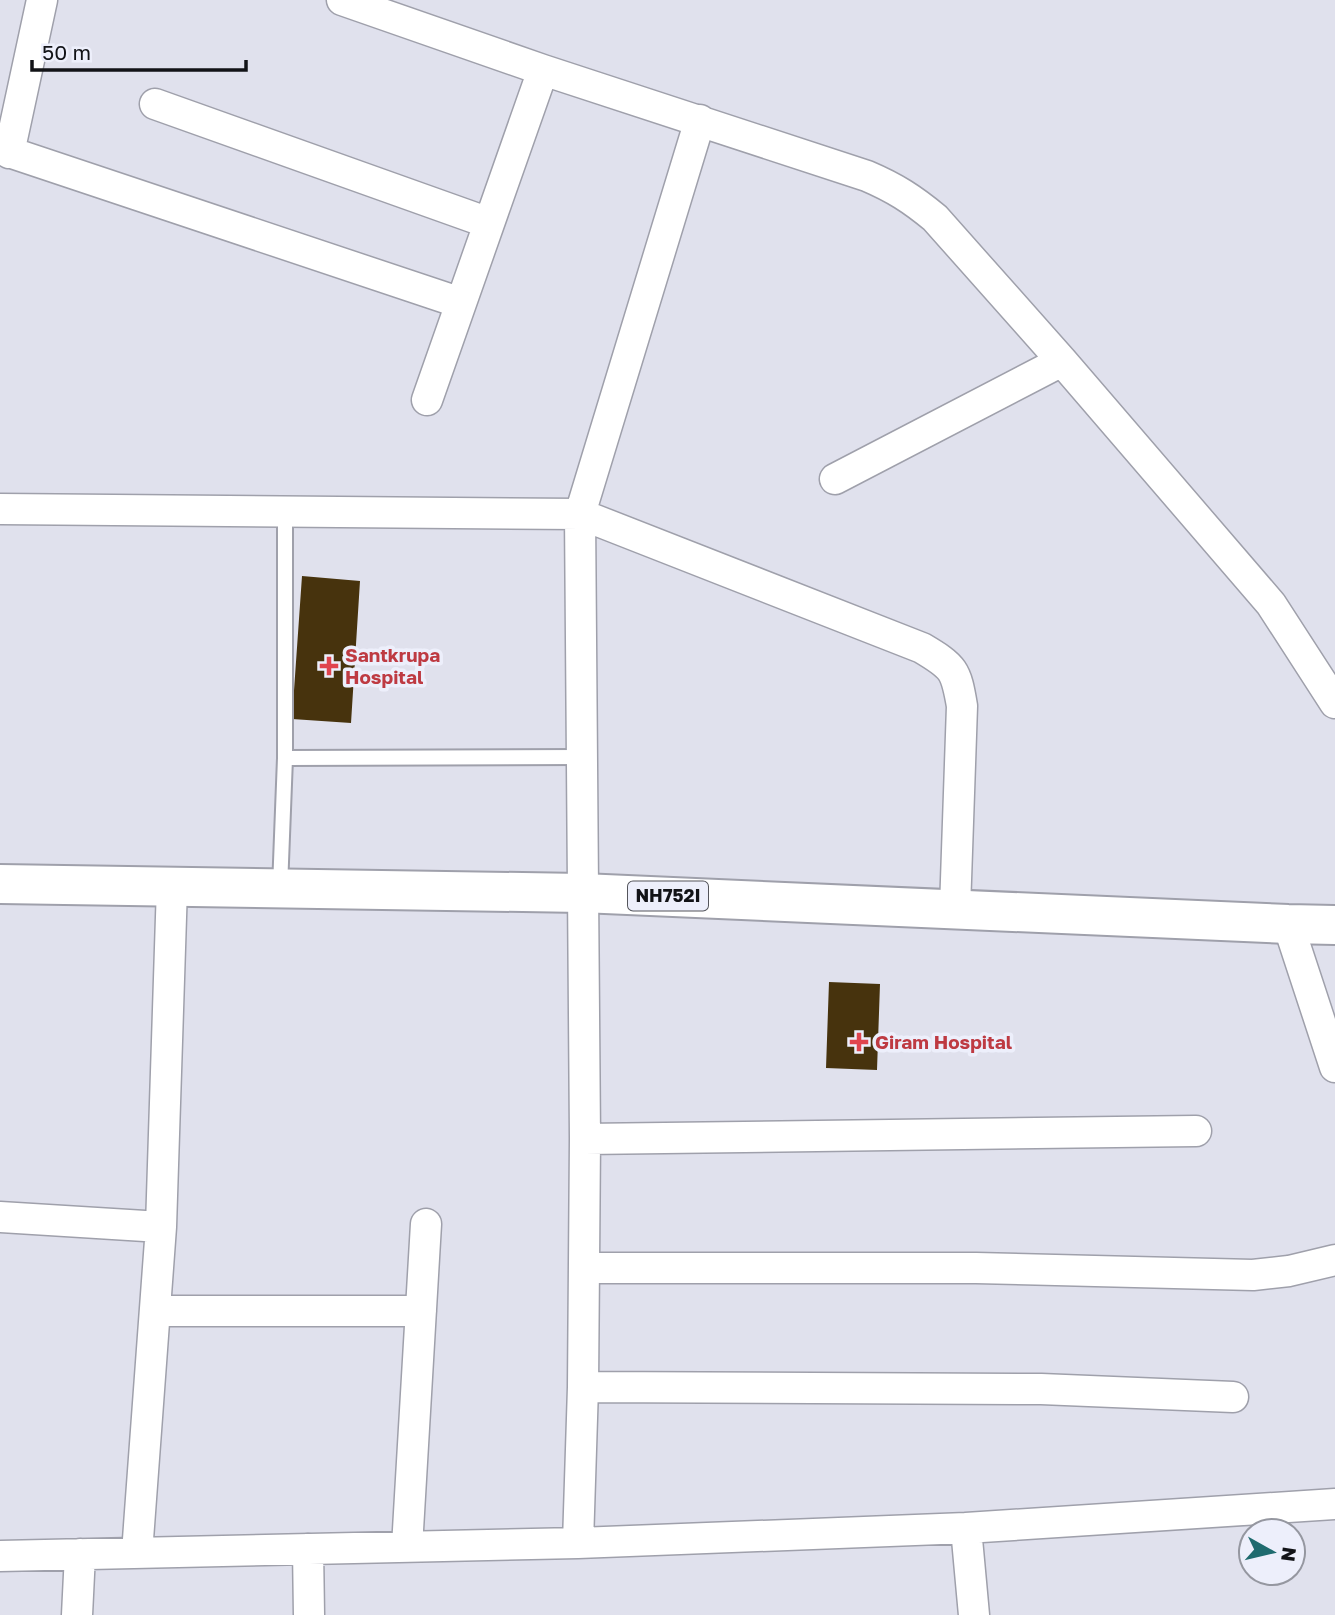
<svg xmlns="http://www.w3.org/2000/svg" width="1335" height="1615" viewBox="0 0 1335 1615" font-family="'Golos Text',sans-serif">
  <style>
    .building { fill: #47330d }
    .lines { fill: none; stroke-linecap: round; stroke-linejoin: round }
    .service-casing { stroke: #9fa0ab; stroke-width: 18 }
    .minor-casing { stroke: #9fa0ab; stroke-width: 33 }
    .trunk-casing { stroke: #9fa0ab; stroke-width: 42 }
    .service { stroke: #fff; stroke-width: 14 }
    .minor { stroke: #fff; stroke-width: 30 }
    .trunk { stroke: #fff; stroke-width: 38 }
    .health-dot { fill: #e0444e; stroke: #edeffb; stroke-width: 2.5 }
    .labels { text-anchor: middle; stroke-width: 7; stroke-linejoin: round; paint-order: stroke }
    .shield { fill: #edeffb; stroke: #54555b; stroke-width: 2 }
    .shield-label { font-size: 18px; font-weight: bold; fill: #121317 }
    .health-label { font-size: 19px; font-weight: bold; fill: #be3a42; stroke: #edeffb; text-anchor: start }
  </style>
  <rect width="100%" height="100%" fill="#e0e1ed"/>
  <path class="building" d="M302,576l58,5 -9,142 -59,-4z
    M829,982l51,2 -3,86 -51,-2z"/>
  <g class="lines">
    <g class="service-casing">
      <path id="service" d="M285,758l297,-1
        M280,888l5,-130v-246"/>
    </g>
    <g class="minor-casing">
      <path id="minor" d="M342,0l201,70 324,106c28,12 45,23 68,42l127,143 209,243 64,99
        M155,104l334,119
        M0,149l461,154
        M9,153l33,-153
        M427,400l116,-330
        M835,479l227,-118
        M0,509l580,5 342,134c32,19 34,22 40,58l-7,203
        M1288,924l47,143
        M585,1139l611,-8
        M0,1217l161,10
        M584,1268h392l277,7 36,-4 46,-11
        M155,1311h266
        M583,1387l458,2 192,8
        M966,1528l369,-24
        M578,1543l5,-156 2,-248 -5,-625 120,-394
        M407,1547l19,-323
        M308,1549l1,66
        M137,1553l24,-326 11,-341
        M0,1556l578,-13 388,-15 8,87
        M77,1615l3,-61"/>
    </g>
    <g class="trunk-casing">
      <path id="trunk" d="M0,884l582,9 706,31 47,1"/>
    </g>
    <use href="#service" class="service"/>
    <use href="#minor" class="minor"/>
    <use href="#trunk" class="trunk"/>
  </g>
  <g class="health-dot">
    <path d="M325.5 655.5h7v7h7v7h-7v7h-7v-7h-7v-7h7z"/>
    <path d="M855.5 1031.5h7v7h7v7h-7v7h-7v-7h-7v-7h7z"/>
  </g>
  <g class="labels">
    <rect class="shield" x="628" y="881.5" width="80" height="29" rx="5"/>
    <g class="shield-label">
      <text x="668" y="902">NH752I</text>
    </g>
    <g class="health-label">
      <text x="345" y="662">Santkrupa<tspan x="345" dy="22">Hospital</tspan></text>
      <text x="875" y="1049">Giram Hospital</text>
    </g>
  </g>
  <g transform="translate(1272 1552) rotate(98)"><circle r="33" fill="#edeffb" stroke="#9597a0" stroke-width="2"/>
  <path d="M0-5L12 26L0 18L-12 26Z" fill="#1f6b6f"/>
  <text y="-10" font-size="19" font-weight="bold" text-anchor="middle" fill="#121317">N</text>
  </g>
  <path d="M32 60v10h214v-10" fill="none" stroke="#121317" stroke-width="3.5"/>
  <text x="42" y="60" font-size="21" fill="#121317" stroke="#edeffb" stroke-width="5" paint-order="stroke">50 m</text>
</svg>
